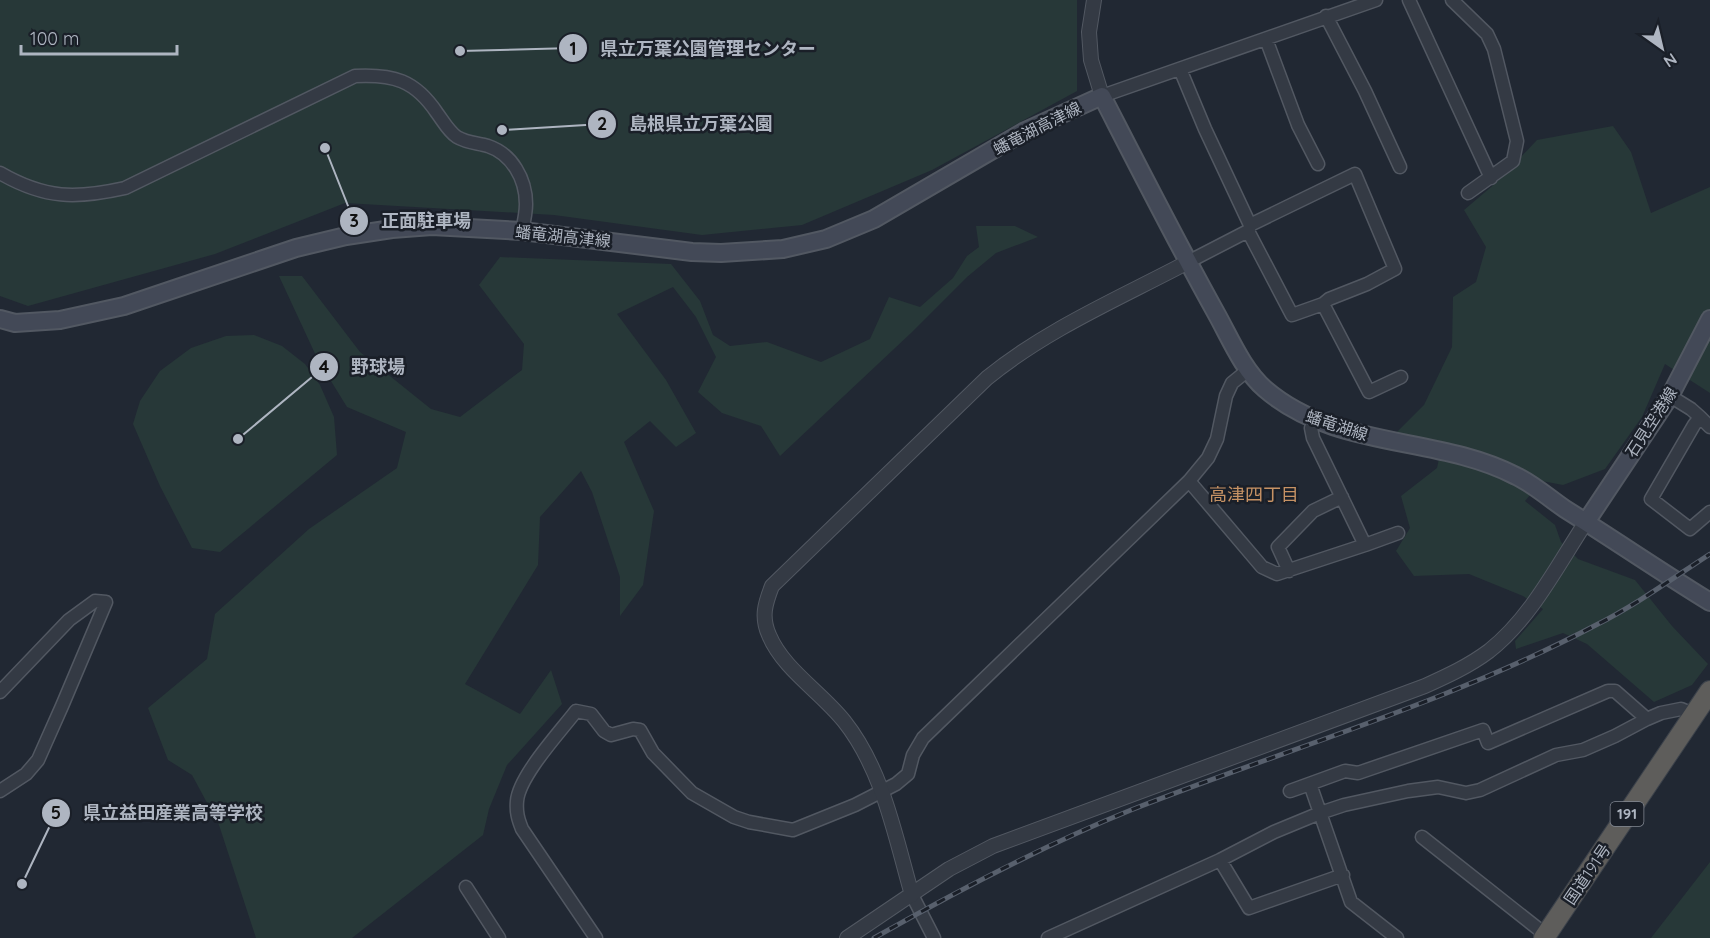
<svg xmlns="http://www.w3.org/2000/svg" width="1710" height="938" viewBox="0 0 1710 938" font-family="Quicksand,'Noto Sans JP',sans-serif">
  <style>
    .green { fill: #273838 }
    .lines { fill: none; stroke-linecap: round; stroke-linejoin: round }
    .minor-casing { stroke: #525862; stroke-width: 15 }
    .tertiary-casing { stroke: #525862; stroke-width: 16 }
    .secondary-casing { stroke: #525862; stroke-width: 20 }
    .trunk-casing { stroke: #3c424b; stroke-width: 22 }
    .minor { stroke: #343a44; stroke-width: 12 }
    .tertiary { stroke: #343a44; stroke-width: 14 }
    .secondary { stroke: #434957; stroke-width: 16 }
    .trunk { stroke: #5e5d5b; stroke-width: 20 }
    .rail-casing { stroke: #58606d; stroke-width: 5 }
    .rail { stroke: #1a1f28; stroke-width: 3; stroke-dasharray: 9; stroke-linecap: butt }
    .labels { text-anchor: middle; stroke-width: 5; stroke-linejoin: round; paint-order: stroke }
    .shield { fill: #1a1f28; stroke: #828893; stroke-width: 1.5 }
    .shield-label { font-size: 15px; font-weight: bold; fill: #aeb5c1 }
    .street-label { font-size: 16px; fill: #aeb5c1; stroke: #1a1f28 }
    .neighbourhood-label { font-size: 18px; fill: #c69264; stroke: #1a1f28 }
    .leader { fill: none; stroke: #aeb5c1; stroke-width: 2 }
    .callout-dot { fill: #aeb5c1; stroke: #1a1f28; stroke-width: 2 }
    .mark-label { font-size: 18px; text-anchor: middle; font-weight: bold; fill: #111 }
    .callout-label { font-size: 18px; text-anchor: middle; font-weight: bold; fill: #aeb5c1; stroke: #1a1f28; stroke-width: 5; stroke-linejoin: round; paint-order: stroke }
  </style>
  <rect width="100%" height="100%" fill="#212833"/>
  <path class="green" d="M0,0h1077v91l-145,79 -130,55 -100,10 -148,-20 -209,-12 -130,51 -187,52 -28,-10z
    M1613,126l18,26 20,61 59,-26v206l-45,-29 -23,53 -37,52 -42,16 -21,-4 -17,20 30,24 6,17 17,17 57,21 37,46 36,38 -16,21 -38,17 -67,-58 -24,-11 -47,16 -1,-8 28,-32 -20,-13 -54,-22 -55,2 -18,-25 14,-23 -9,-32 36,-28 5,-23 -47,-11 29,-29 28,-58 1,-50 23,-15 10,-35 -22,-37 33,-28 40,-42z
    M976,226h39l23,11 -42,16 -29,24 -56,56 -131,123 -19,-30 -39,-13 -24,-21 18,-35 -20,-40 -23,-30 -56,27 49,66 30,53 -20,14 -26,-26 -26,21 30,69 -11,74 -23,31v-39l-28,-85 -11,-21 -41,46 -2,48 -73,119 55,30 31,-44 11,34 -55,61 -18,44 -6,26 -131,103h-96l-37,-113 -27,-50 -24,-15 -20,-52 59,-49 8,-45 94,-85 88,-61 9,-36 -59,-25 -29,-47 -39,-84h23l58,76 71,57 29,8 62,-47 2,-26 -45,-59 21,-28 171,7 29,37 13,34 17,11 37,-4 54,20 49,-23 19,-42 31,10 33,-29 14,-22 12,-9z
    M254,335l28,11 23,18 15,21 14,32 3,38 -117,97 -28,-4 -32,-62 -27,-62 7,-23 20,-30 31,-23 35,-12z
    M1710,862v76h-59z"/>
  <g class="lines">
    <g class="minor-casing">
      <path id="minor" d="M1409,0l82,178
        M1452,0l35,34 7,15 23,92 -4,20 -45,32
        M1326,16l39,75 35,76
        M1266,39l32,86 20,39
        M1180,69l25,60 45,96 -1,5
        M1102,96l274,-96
        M0,173c45,26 76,26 125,15l230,-112c38,-2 60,4 82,37 6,8 12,19 20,24 10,6 21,6 31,9 24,8 38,33 38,58 0,8 -2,18 -4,27
        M1250,225l105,-51 40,95 -28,15 -38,15 -6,5
        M1188,262l60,-31 44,84 31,-11 46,88 32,-15
        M1670,396l21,13 9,8 -6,8 -43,74 39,30 20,-17
        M1700,417l10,10
        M1315,420l-4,8 2,10 52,107 33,-12
        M1189,481l73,86 15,7 88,-29
        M1289,571l-11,-24 35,-36 29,-14
        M0,692l69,-72 26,-19 11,1 -44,104 -24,54 -12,14 -26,17
        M1422,837l124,98
        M1220,860l29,48 94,-33
        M466,887l33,51
        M912,895l22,43
        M596,938l-74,-109c-4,-10 -6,-17 -5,-28 2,-25 43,-69 59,-90l15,3 13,17 7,4 22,-6 7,1 13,23 39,40 42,24 15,5 44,8 62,-25 41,-21 12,-10 5,-19 10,-17 266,-257 19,-23 9,-19 9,-43 6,-13 16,-13
        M1048,938l172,-78 54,-28 46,-19 24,-8 64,-14 30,-4 28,6 14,-3 76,-35 27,-5 32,-14 32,-17
        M1397,938l-46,-36 -41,-118 -20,7 55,-20 13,2 125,-43 5,13 120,-52h7l32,28 14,-6 20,-4 14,6"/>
    </g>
    <g class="tertiary-casing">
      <path id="tertiary" d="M1094,0l-5,32 2,28 11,36
        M912,895c-17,-59 -29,-125 -68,-174 -23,-29 -61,-52 -75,-86 -8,-18 -4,-31 3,-49l215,-208c60,-49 133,-80 201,-116
        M847,938l102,-69 44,-23 432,-160c22,-10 44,-20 64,-35 42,-33 68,-85 97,-129"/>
    </g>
    <g class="secondary-casing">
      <path id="secondary" d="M0,319l15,4 45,-3 64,-14 172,-58 50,-12 46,-7 40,-3 90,5 170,21 29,1 62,-4 43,-10 48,-20 151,-88 77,-35c37,72 74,145 114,217 14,25 27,57 49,76 71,61 172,46 251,87 17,8 33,22 49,33 48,30 96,63 145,93
        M1586,522l84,-126 40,-77"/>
    </g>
    <g class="trunk-casing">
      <path id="trunk" d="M1544,938l166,-247"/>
    </g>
    <use href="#minor" class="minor"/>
    <use href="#tertiary" class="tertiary"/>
    <use href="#secondary" class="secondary"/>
    <use href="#trunk" class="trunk"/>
    <g class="rail-casing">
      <path id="rail" d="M874,938c83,-47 168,-92 257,-128 155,-61 317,-107 465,-185 40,-20 77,-47 114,-71"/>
    </g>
    <use href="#rail" class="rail"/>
  </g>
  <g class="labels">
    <rect class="shield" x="1610.5" y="802" width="33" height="24" rx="4.5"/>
    <g class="shield-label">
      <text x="1627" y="819">191</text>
    </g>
    <g class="street-label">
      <text transform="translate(1037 128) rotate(-27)" y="6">蟠竜湖高津線</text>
      <text transform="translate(563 236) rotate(6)" y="6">蟠竜湖高津線</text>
      <text transform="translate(1651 422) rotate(-57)" y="6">石見空港線</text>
      <text transform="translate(1337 425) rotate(18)" y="6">蟠竜湖線</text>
      <text transform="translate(1587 874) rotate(-56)" y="6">国道191号</text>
    </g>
    <g class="neighbourhood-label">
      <text x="1254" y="501">高津四丁目</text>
    </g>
  </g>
  <path class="leader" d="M460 51L573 48M502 130L602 124M325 148L354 221M238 439L324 367M22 884L56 813"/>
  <g class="callout-dot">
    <circle cx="460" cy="51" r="6"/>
    <circle cx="502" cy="130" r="6"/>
    <circle cx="325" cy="148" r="6"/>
    <circle cx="238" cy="439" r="6"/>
    <circle cx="22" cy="884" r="6"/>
    <circle cx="573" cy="48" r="15"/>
    <circle cx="602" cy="124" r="15"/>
    <circle cx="354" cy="221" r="15"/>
    <circle cx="324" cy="367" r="15"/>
    <circle cx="56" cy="813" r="15"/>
  </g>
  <g class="mark-label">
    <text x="573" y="55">1</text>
    <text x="602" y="130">2</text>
    <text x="354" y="227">3</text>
    <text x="324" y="373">4</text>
    <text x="56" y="819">5</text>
  </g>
  <g class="callout-label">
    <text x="708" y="55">県立万葉公園管理センター</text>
    <text x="701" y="130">島根県立万葉公園</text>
    <text x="426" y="227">正面駐車場</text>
    <text x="378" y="373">野球場</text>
    <text x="173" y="819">県立益田産業高等学校</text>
  </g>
  <g transform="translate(1662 48) rotate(146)" stroke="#1a1f28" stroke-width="4.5" paint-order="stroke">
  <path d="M0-4.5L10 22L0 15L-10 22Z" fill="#aeb5c1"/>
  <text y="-9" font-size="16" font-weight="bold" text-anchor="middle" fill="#aeb5c1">N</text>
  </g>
  <path d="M21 45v9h156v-9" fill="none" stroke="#aeb5c1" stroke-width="3"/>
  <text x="30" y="45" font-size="18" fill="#aeb5c1" stroke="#1a1f28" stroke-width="4.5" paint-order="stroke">100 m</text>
</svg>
